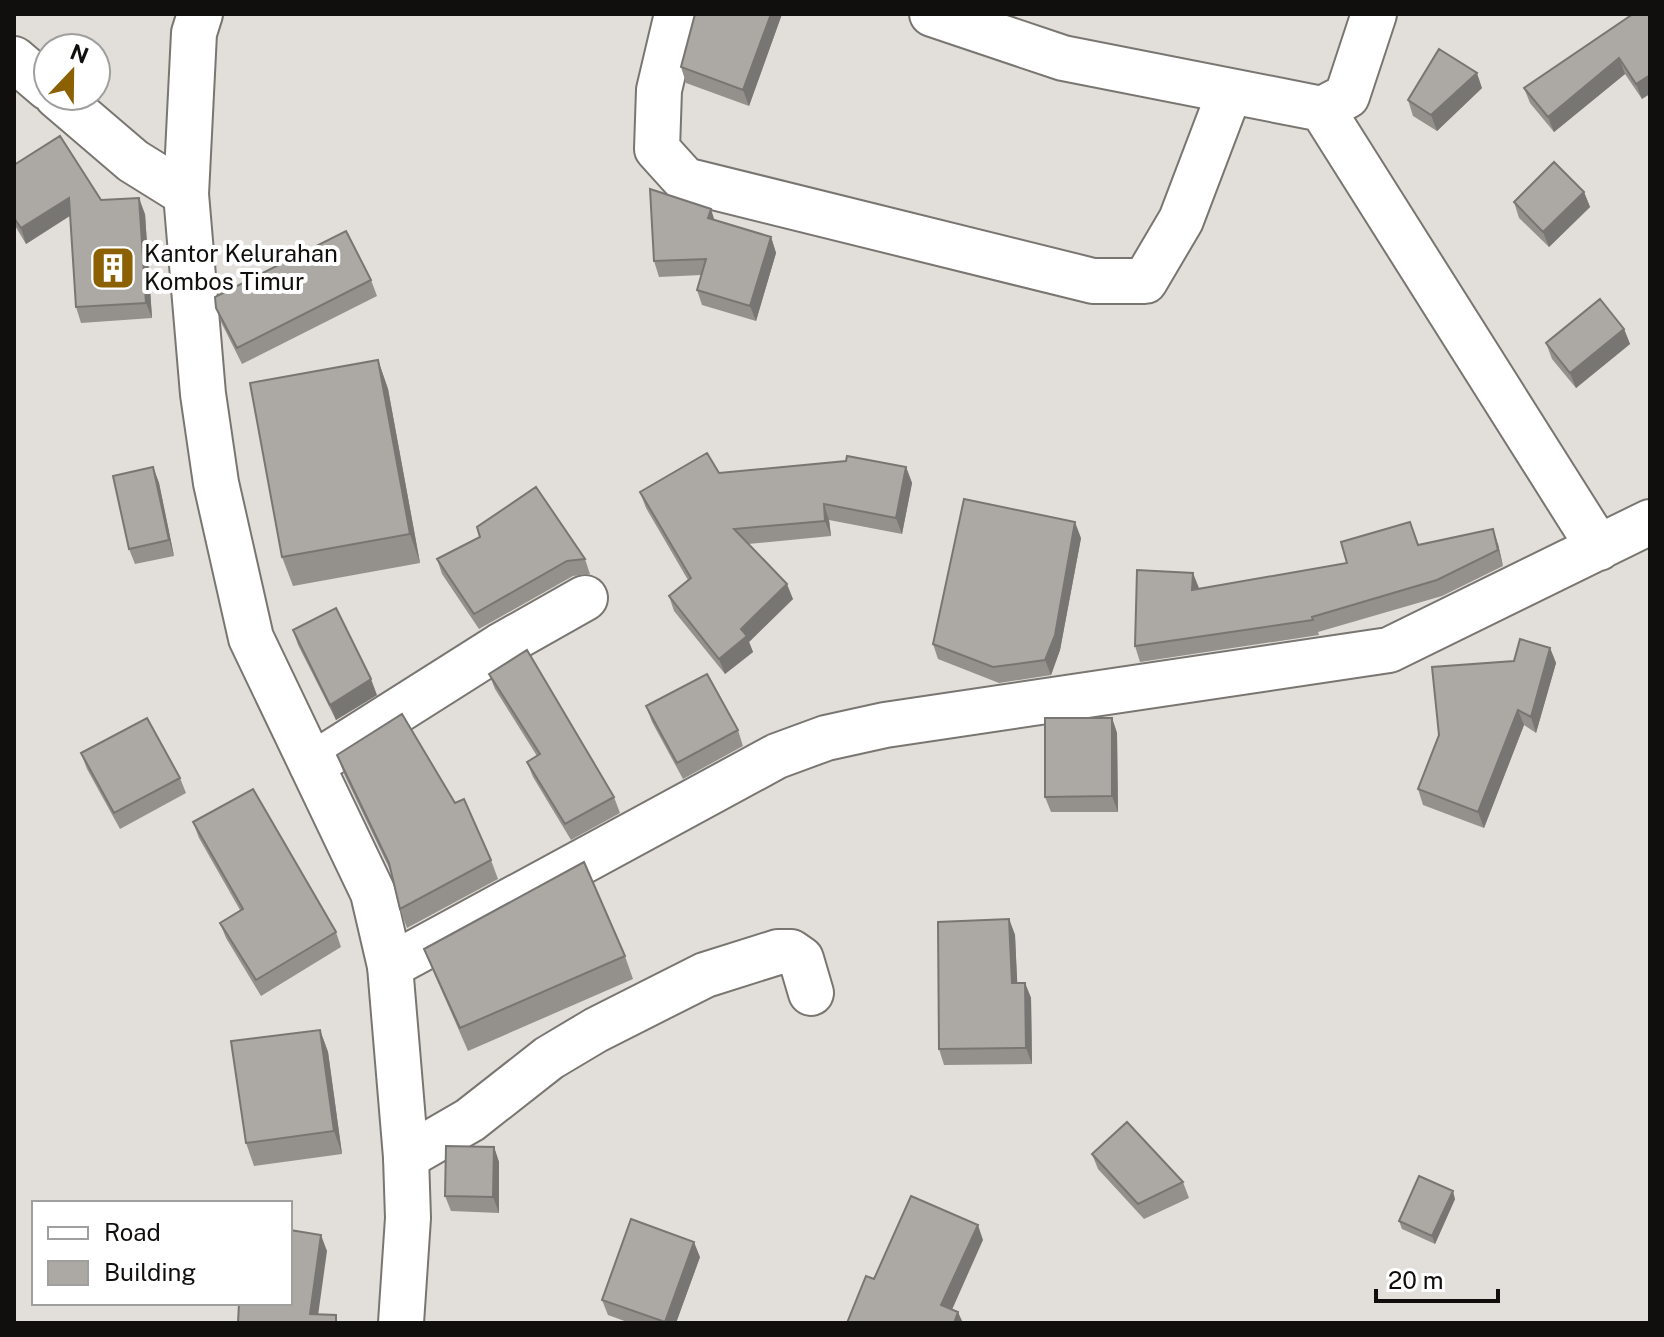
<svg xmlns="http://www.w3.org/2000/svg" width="1664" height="1337" viewBox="0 0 1664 1337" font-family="'Public Sans',sans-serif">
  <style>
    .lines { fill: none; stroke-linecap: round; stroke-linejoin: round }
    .street-casing { stroke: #797671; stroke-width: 48 }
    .secondary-casing { stroke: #797671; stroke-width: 48 }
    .street { stroke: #fff; stroke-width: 44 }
    .secondary { stroke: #fff; stroke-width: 44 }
    .wall { fill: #94918d }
    .shaded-wall { fill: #787673 }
    .building { fill: #aca9a4; stroke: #787673; stroke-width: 2 }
    .labels { text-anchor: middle; stroke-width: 8; stroke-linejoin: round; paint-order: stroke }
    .poi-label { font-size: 24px; fill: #100f0d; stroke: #fff; text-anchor: start }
  </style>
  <rect width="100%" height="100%" fill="#e2ded9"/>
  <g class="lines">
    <g class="street-casing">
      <path id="street" d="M677,14l-18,76 -2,59 28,31 408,101h52l36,-61 49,-129
        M932,14l131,44 259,51 25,-13 27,-82
        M14,59l34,29
        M57,96l76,65 53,33
        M1322,109l277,439
        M312,765l188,-119 85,-48
        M390,966l387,-210 49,-18 59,-13 504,-75 261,-128
        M406,1157l64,-37 79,-62 47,-28 109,-55 73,-23h13l10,7 10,34"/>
    </g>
    <g class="secondary-casing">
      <path id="secondary" d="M200,14l-6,19 -8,161 17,200 13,89 35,155 122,255 17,73 16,191 2,61 -7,105"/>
    </g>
    <use href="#street" class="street"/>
    <use href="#secondary" class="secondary"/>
  </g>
  <path class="wall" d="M695,14h87l-33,92 -63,-23 -5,-16z
    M1633,14l9,85 -17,-25 -71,58 -24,-29 -6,-15z
    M1482,88l-45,43 -24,-15 -5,-16z
    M14,165l87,35 44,14 7,104 -71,5 -5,-16 -6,-91 -44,28 -12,-20z
    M1584,192l6,15 -41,40 -30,-29 -5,-16z
    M715,220l56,17 5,16 -20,68 -54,-16 -5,-15 4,-15 -42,2 -5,-16z
    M371,280l6,16 -135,68 -20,-40 -6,-16z
    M1624,329l6,15 -54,44 -24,-29 -6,-16z
    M378,360l10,29 32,174 -127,23 -11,-29z
    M153,467l6,16 15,73 -39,8 -6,-15z
    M906,467l6,16 -10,51 -73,-14 2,16 -83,8 45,55 -44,43 4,10 -28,22 -51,-63 -5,-15 19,-16 -42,-72 -6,-16 79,-19z
    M1081,538l-21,112 -9,25 -52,8 -61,-24 -5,-15z
    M1498,544l5,22 -61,30 -124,36 1,3 -179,27 -5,-16 212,-83 71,-18z
    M437,559h148l5,15 -17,2 -94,53 -37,-55z
    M293,630l84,65 -41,25 -38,-75z
    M1550,648l6,15 -20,70 -12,-8 -40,103 -61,-23 -5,-16 96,-128z
    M489,674l125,123 6,16 -49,27 -38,-63 -6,-15 10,-6 -42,-67z
    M646,706l92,24 5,16 -60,33 -31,-57z
    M1112,718l5,15 1,79h-67l-6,-15z
    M81,753l99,25 6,15 -66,36 -33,-60z
    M337,755l118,48 36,57 7,19 -91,49 -7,-19 -9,-37 -47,-98z
    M193,822l143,110 5,15 -80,49 -35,-58 -6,-15 20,-13 -41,-72z
    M1009,919l6,16 2,48h8l6,15 1,66 -88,1 -5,-16z
    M424,949l201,7 8,23 -165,72 -35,-80z
    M320,1030l8,22 14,102 -88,12 -8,-23z
    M494,1147l5,15v51l-48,-2 -6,-15z
    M1092,1154l91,28 6,16 -45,21 -46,-50z
    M1455,1199l-20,45 -33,-15 -3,-8z
    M700,1257l-24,66h-46l-22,-8 -6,-15z"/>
  <path class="shaded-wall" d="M771,14h11l-33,92 -6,-16z
    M1619,58l6,16 -71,58 -6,-15z
    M1477,73l5,15 -45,43 -6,-16z
    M1650,75v19l-8,5 -6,-15z
    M1584,192l6,15 -41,40 -6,-15z
    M69,198l5,15 -48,31 -5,-16z
    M139,198l6,16 7,104 -6,-15z
    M711,209l5,16 -8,-7z
    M771,237l5,16 -20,68 -6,-15z
    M1624,329l6,15 -54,44 -6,-15z
    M378,360l10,29 32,174 -10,-29z
    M153,467l6,16 15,73 -5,-16z
    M906,467l6,16 -10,51 -6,-16z
    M824,504l5,16 2,16 -6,-15z
    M1075,522l6,16 -21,112 -9,25 -6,-15z
    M1493,529l5,15 5,22 -5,-16z
    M1193,573l6,15 -7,2z
    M787,584l6,15 -44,43 4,10 -28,22 -6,-15 22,-30z
    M1550,648l6,15 -20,70 -5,-16z
    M371,679l6,16 -41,25 -6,-15z
    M1518,710l6,15 -40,103 -6,-16z
    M1112,718l5,15 1,79 -6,-16z
    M1009,919l6,16 3,63 -6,-15z
    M1025,983l6,15 1,66 -6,-16z
    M320,1030l8,22 14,102 -8,-23z
    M494,1147l5,15v51l-6,-16z
    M1453,1191l2,8 -20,45 -3,-8z
    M978,1225l5,15 -36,81 -6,-16z
    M321,1235l6,16 -10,72 -7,-9z
    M694,1242l6,15 -24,66h-11z
    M958,1312l5,11h-9z"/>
  <path class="building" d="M695,14h76l-28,76 -62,-23z
    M1633,14h17v61l-14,9 -17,-26 -71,59 -24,-29z
    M1439,49l38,24 -46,42 -23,-15z
    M60,136l41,64 38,-2 7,105 -70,4 -7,-109 -48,30 -7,-10v-53z
    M1554,162l30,30 -41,40 -29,-30z
    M650,189l61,20 -3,9 63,19 -21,69 -53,-16 9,-31 -52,2z
    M346,231l25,49 -134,68 -21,-40 -1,-11z
    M1600,299l24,30 -54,44 -24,-30z
    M378,360l32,174 -128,23 -32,-174z
    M707,453l12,20 127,-12 1,-5 59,11 -10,51 -72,-14 1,17 -91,8 53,55 -46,45 6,7 -28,23 -50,-63 22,-18 -51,-86z
    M153,467l16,73 -40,9 -16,-73z
    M536,487l49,72 -18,2 -93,53 -37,-55 43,-22 -3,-10z
    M964,499l111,23 -20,113 -10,25 -52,7 -60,-23z
    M1410,522l8,23 75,-16 5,21 -61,30 -125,37 1,3 -178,26 2,-76 56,3 -1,17 155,-27 -6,-21z
    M336,608l35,71 -41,26 -37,-75z
    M1520,639l30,9 -19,69 -13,-7 -40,102 -60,-23 21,-54 -7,-68 82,-6z
    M527,650l87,147 -49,27 -38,-62 13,-8 -51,-80z
    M707,674l31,56 -61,33 -31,-57z
    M402,714l53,89 9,-4 27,61 -91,49 -11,-46 -52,-108z
    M147,718l33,60 -66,35 -33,-60z
    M1045,718h67v78l-67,1z
    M253,789l83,143 -80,48 -36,-57 23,-14 -50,-87z
    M584,862l41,94 -165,72 -36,-79z
    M1009,919l3,64h13l1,65 -87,1 -1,-127z
    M320,1030l14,101 -88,12 -15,-102z
    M1127,1122l56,60 -45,22 -46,-50z
    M446,1146l48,1 -1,50 -48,-1z
    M1419,1176l34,15 -21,45 -33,-15z
    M911,1196l67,29 -37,80 17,7 -4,11h-107l19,-47 8,3z
    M631,1219l63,23 -29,80 -63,-22z
    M290,1230l31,5 -11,79 26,1v8h-98l1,-20h51z"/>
  <defs>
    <g id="building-square" transform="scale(2.3)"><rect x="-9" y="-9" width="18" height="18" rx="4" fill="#8b6103" stroke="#fff"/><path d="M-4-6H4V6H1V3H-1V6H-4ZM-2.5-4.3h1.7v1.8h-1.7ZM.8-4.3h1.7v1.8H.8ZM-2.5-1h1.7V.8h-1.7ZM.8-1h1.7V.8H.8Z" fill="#fff"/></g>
  </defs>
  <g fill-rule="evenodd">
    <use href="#building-square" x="113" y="268"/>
  </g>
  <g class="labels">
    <g class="poi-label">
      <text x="144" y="262">Kantor Kelurahan<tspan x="144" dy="28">Kombos Timur</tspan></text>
    </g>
  </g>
  <rect width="1664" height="1337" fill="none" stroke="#100f0d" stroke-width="32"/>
  <rect x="32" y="1201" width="260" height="104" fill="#ffffff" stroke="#9f9f9e" stroke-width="2"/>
  <rect x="48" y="1227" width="40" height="12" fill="#ffffff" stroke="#9f9f9e" stroke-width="2"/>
  <text x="104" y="1241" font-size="24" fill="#100f0d">Road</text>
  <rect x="48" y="1261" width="40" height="24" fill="#aca9a4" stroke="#9f9f9e" stroke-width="2"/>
  <text x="104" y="1281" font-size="24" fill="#100f0d">Building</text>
  <g transform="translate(72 72) rotate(22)"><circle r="38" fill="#ffffff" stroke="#9f9f9e" stroke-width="2"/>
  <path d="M0-6L14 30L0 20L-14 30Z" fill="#8b6103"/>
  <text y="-12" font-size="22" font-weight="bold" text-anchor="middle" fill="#100f0d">N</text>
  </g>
  <path d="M1376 1289v12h122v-12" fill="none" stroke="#100f0d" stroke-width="4"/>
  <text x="1388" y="1289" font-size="24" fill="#100f0d" stroke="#ffffff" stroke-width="6" paint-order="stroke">20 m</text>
</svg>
